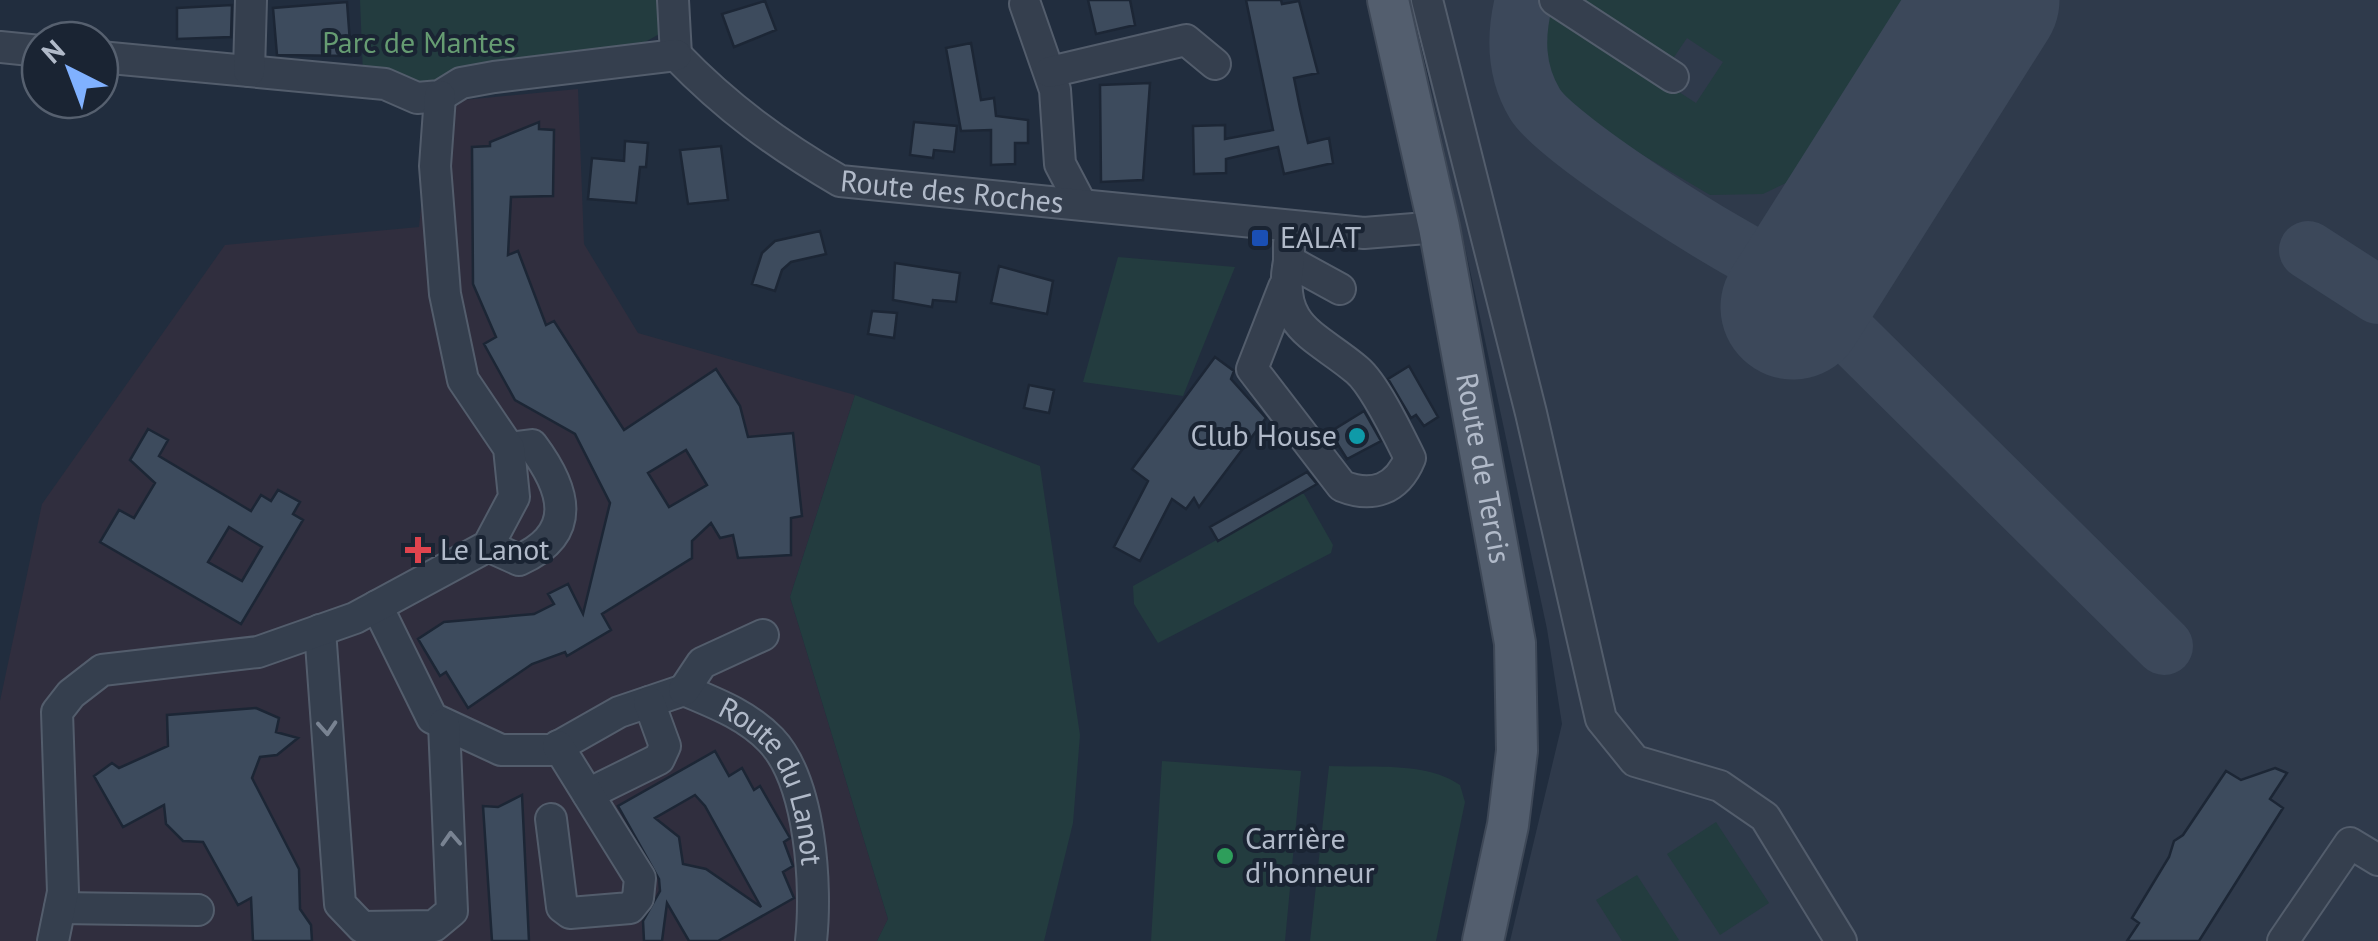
<svg xmlns="http://www.w3.org/2000/svg" width="2378" height="941" viewBox="0 0 2378 941" font-family="'PT Sans',sans-serif">
  <style>
    .medical { fill: #302e3e }
    .airport { fill: #2f3a4b }
    .green { fill: #233c3f; fill-rule: evenodd }
    .lines { fill: none; stroke-linecap: round; stroke-linejoin: round }
    .taxiway { stroke: #3c485a; stroke-width: 58 }
    .runway { stroke: #3c485a; stroke-width: 145 }
    .building { fill: #3d4b5d; stroke: #1c2635; stroke-width: 2.5; fill-rule: evenodd }
    .minor-casing { stroke: #535d6c; stroke-width: 34 }
    .major-casing { stroke: #3e4857; stroke-width: 44 }
    .minor { stroke: #353f4e; stroke-width: 30 }
    .major { stroke: #535e6e; stroke-width: 40 }
    .oneway { stroke: #798392 }
    .transit-dot { fill: #1a4fb4; stroke: #1a2433; stroke-width: 4 }
    .culture-dot { fill: #0f9aa8; stroke: #1a2433; stroke-width: 4 }
    .health-dot { fill: #e0444e; stroke: #1a2433; stroke-width: 4 }
    .leisure-dot { fill: #2e9e5b; stroke: #1a2433; stroke-width: 4 }
    .labels { text-anchor: middle; stroke-width: 8; stroke-linejoin: round; paint-order: stroke }
    .park-label { font-size: 30px; fill: #669c72; stroke: #1a2433 }
    .street-label { font-size: 30px; fill: #b1bac9; stroke: #1a2433 }
    .poi-label { font-size: 30px; fill: #b1bac9; stroke: #1a2433; text-anchor: start }
  </style>
  <rect width="100%" height="100%" fill="#212d3e"/>
  <path class="medical" d="M578,89l6,155 54,89 217,62 -65,202 98,322 -11,22h-877v-240l42,-197 183,-259 194,-18 13,-124z"/>
  <path class="airport" d="M1412,0h966v941h-868l52,-217 -15,-95z"/>
  <path class="green" d="M360,0h303l-2,33 -30,17 -201,42 -67,-18z
    M1552,0h357l-105,166 -18,17 -23,11 -53,1 -133,-79 -19,-14 -18,-47 6,-44zM1687,38l36,24 -27,41 -48,-31 20,-6z
    M1118,257l117,10 -52,129 -100,-14z
    M855,395l185,71 40,269 -7,88 -29,118h-167l11,-22 -98,-322z
    M1300,494h4l29,51 -2,8 -173,90 -24,-39 -1,-18z
    M1162,761l139,10 -16,170h-134z
    M1329,766c41,2 97,-5 131,19l5,17 -29,139h-126z
    M1716,822l53,81 -49,32 -53,-81z
    M1637,875l42,65 -2,1h-55l-26,-41z"/>
  <g class="lines">
    <path class="taxiway" d="M1524,0c-9,36 -9,71 11,104 23,37 203,150 248,168 38,-2 50,-36 68,-65
      M2308,250l70,45
      M1851,336l313,310"/>
    <path class="runway" d="M1793,307l194,-307"/>
  </g>
  <path class="building" d="M1088,0h42l5,25 -39,9z
    M1246,0h35l1,4 17,-3 19,72 -24,5 6,30 8,35 21,-5 4,25 -49,11 -6,-27 -52,12v14l-32,1 -1,-48 32,-1v14l48,-9z
    M765,1l11,29 -42,17 -12,-33z
    M347,2l4,54 -74,-1 -4,-47z
    M232,5l-1,32 -54,2v-31z
    M971,43l10,57 13,-2 2,18 32,4v23h-13v21l-24,1v-35l-30,1 -15,-83z
    M1150,83l-7,97 -42,2 -1,-97z
    M539,122v7l15,1 -1,66 -42,1 -3,58 10,-4 28,74 8,-4 70,109 92,-61 24,37 8,31 45,-4 9,83 -11,2v37l-53,3 -5,-23 -13,3 -9,-15 -19,18v17l-90,56 9,16 -44,26 -2,-4 -33,12 -64,44 -22,-36 -6,4 -22,-37 26,-17 90,-8 20,-10 -6,-10 20,-10 15,30 27,-111 -35,-69 -60,-34 -31,-56 12,-7 -23,-53 -1,-137 18,-1v-4zM686,450l21,35 -38,22 -21,-34z
    M914,122l43,4 -3,26 -20,-2 -1,8 -23,-3z
    M625,141l23,2 -2,24h-6l-4,36 -48,-4 4,-41 32,3z
    M721,146l7,54 -40,4 -8,-54z
    M820,231l6,23 -35,8 -9,8 -7,21 -23,-7 10,-31 13,-12z
    M895,263l65,10 -4,29 -23,-2 -1,7 -39,-7z
    M999,266l54,15 -6,33 -56,-11z
    M872,311l25,2 -3,25 -26,-4z
    M1215,357l19,14 -3,8 35,39 -67,89 -5,-9 -8,11 -14,-10 -32,62 -26,-14 34,-66 -16,-12z
    M1409,366l29,51 -14,9 -8,-11 -5,3 -23,-39z
    M1029,385l25,5 -5,23 -25,-5z
    M1364,411l17,30 -34,18 -17,-27z
    M148,429l20,11 -9,16 92,55 10,-16 10,6 7,-11 22,12 -7,12 10,6 -62,104 -141,-82 19,-32 15,8 21,-35 -25,-23zM229,527l33,20 -20,34 -34,-19z
    M1307,472l10,12 -99,57 -8,-14z
    M256,708l23,10 -3,14 22,6 -21,17 -17,2 -8,21 47,91 1,40 11,16 1,16h-59l-2,-43 -13,7 -35,-63 -20,-1 -17,-17 -2,-19 -41,22 -29,-51 18,-13 7,5 49,-22 -1,-31z
    M715,751l14,25 13,-8 12,22 6,-4 30,52 -6,4 9,24 -10,6 11,26 -76,43h-29l-22,-38 -5,38h-18l-1,-20 17,-30 -1,-12 -41,-73zM695,795l10,11 56,101 -55,-38 -23,-5 -4,-27 -24,-19z
    M2275,768l12,5 -17,26 13,9 -84,133h-72l12,-18 -7,-5 37,-61 5,-16 9,-6 43,-64 15,9z
    M522,795l7,146h-37l-9,-135 15,1z"/>
  <g class="lines">
    <g class="minor-casing">
      <g id="minor">
        <path d="M673,0l3,55"/>
        <path d="M1427,0l104,413 70,306 34,42 85,25 45,31 76,124"/>
        <path d="M1555,0l118,77"/>
        <path d="M1025,4l30,86 5,74 21,40"/>
        <path d="M0,47l40,4"/>
        <path id="s1" d="M676,55c50,52 102,90 164,126l524,52 75,-6"/>
        <path d="M100,57l285,27 32,14 23,-2 21,-13 33,-6 182,-22"/>
        <path d="M249,71l2,-71"/>
        <path d="M1050,72l136,-32 29,24"/>
        <path d="M1289,243v18l51,28"/>
        <path d="M1284,287l-32,82 90,117c30,12 55,4 68,-28 -11,-22 -35,-73 -53,-88 -41,-35 -81,-42 -68,-109"/>
        <path d="M488,546l31,14c60,-27 46,-71 13,-115l-23,3"/>
        <path id="s2" d="M377,606l55,112 69,32h51l67,-38 65,-22c31,13 63,25 87,50 40,42 46,147 40,201"/>
        <path d="M320,630l20,274 22,23 72,-1 18,-15 -8,-187"/>
        <path d="M684,690l18,-27 61,-28"/>
        <path d="M588,794l71,-35 6,-13 -16,-44"/>
        <path d="M551,819l11,88 8,6 60,-5 8,-10 2,-20 -82,-132"/>
        <path d="M60,908l138,2"/>
        <path d="M53,941l10,-49 -6,-180 14,-18 31,-24 156,-18 97,-34 133,-72 26,-49 -5,-49 -46,-68 -18,-86 -10,-128 5,-70"/>
        <path d="M2283,941l67,-98 28,17"/>
      </g>
    </g>
    <g class="major-casing">
      <g id="major">
        <path id="s3" d="M1388,0l51,227 76,416 2,108 -9,74 -25,116"/>
      </g>
    </g>
    <use href="#minor" class="minor"/>
    <use href="#major" class="major"/>
  </g>
  <defs><path id="oneway-chevron" d="M-2-3.5L2.5 0L-2 3.5" fill="none" stroke-width="1.6" stroke-linecap="round" stroke-linejoin="round" transform="scale(2.5)"/></defs>
  <g class="oneway">
    <use href="#oneway-chevron" transform="translate(327 728) rotate(86)"/>
    <use href="#oneway-chevron" transform="translate(451 839) rotate(-93)"/>
  </g>
  <rect class="transit-dot" x="1250" y="228" width="20" height="20" rx="5"/>
  <circle class="culture-dot" cx="1357" cy="436" r="10"/>
  <path class="health-dot" d="M413 535h10v10h10v10h-10v10h-10v-10h-10v-10h10z"/>
  <circle class="leisure-dot" cx="1225" cy="856" r="10"/>
  <g class="labels">
    <g class="park-label">
      <text x="419" y="53">Parc de Mantes</text>
    </g>
    <g class="street-label">
      <text dy="10" stroke="none"><textPath href="#s1" startOffset="320">Route des Roches</textPath></text>
      <text dy="10" stroke="none"><textPath href="#s3" startOffset="478">Route de Tercis</textPath></text>
      <text dy="10" stroke="none"><textPath href="#s2" startOffset="535">Route du Lanot</textPath></text>
    </g>
    <g class="poi-label">
      <text x="1280" y="248">EALAT</text>
      <text x="1337" y="446" text-anchor="end">Club House</text>
      <text x="440" y="560">Le Lanot</text>
      <text x="1245" y="849">Carrière<tspan x="1245" dy="34">d'honneur</tspan></text>
    </g>
  </g>
  <g transform="translate(70 70) rotate(318)"><circle r="48" fill="#1a2433" stroke="#56606f" stroke-width="2.5"/>
  <path d="M0-8L18 38L0 25L-18 38Z" fill="#80b1ff"/>
  <text y="-15" font-size="28" font-weight="bold" text-anchor="middle" fill="#b1bac9">N</text>
  </g>
</svg>
